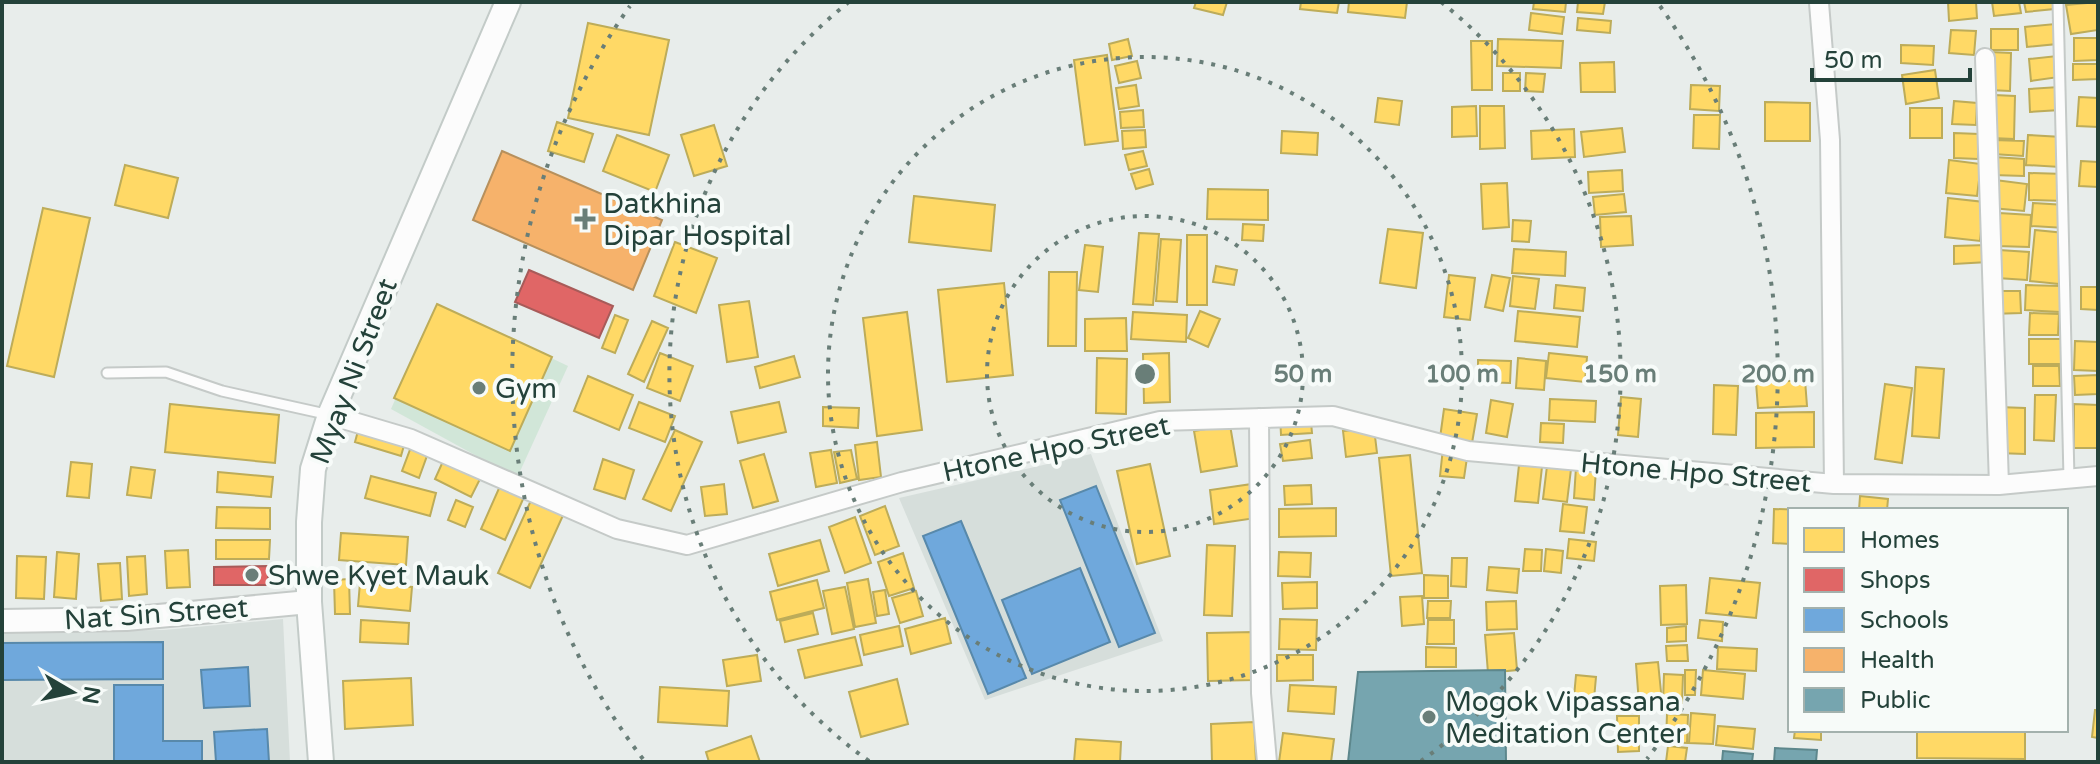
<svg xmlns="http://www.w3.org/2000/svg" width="2100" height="764" viewBox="0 0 2100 764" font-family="'Varela Round',sans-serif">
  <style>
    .built { fill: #d6dedb }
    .green { fill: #d1e6d8 }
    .homes { fill: #ffd966; stroke: #bdac59; stroke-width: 2 }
    .shops { fill: #e06666; stroke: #a85b59; stroke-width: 2 }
    .schools { fill: #6fa8dc; stroke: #5889ab; stroke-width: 2 }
    .health { fill: #f6b26b; stroke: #b7905c; stroke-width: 2 }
    .public { fill: #76a5af; stroke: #5d878c; stroke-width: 2 }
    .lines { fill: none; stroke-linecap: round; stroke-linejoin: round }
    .service-casing { stroke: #c5cac8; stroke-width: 13 }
    .minor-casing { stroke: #c5cac8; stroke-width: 22 }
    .tertiary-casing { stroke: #c5cac8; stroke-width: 26 }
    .secondary-casing { stroke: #c3cbc8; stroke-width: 28 }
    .service { stroke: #fcfcfc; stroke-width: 9 }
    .minor { stroke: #fcfcfc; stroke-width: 18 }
    .tertiary { stroke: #fcfcfc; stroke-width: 22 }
    .secondary { stroke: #fcfcfc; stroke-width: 24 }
    .ring { fill: none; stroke: #697e78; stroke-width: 4; stroke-dasharray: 4 8 }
    .poi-dot { fill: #697e78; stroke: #f7fbf9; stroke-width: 3 }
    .labels { text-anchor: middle; stroke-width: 8; stroke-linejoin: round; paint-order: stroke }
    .poi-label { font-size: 28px; fill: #24423a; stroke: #f7fbf9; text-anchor: start }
    .street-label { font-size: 28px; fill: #24423a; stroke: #f7fbf9 }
    .centre { fill: #697e78; stroke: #f7fbf9; stroke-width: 4 }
    .ring-label { font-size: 24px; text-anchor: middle; font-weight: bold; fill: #697e78; stroke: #f7fbf9; stroke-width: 8; stroke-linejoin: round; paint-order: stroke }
  </style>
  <rect width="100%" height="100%" fill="#e8edeb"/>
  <path class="built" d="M1091,454l72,187 -178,59 -86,-202z
    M283,619l7,143h-288v-130l162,-2z"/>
  <path class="green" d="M437,304l131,62 -51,112 -126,-69z"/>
  <path class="homes" d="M1196,2h31l-4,13 -29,-7z
    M1301,2h38l-2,11 -37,-4z
    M1349,2h58l-2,16 -57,-6z
    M1534,2h32l-1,10 -32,-3z
    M1578,2h27l-2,12 -26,-2z
    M1948,2h28l1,16 -28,3z
    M1992,2h27l2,11 -27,3z
    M2024,2h30v7l-28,3z
    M2098,2v28l-27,4 -5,-29z
    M1531,13l33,4 -2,17 -33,-4z
    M1578,18l33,3 -1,12 -33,-3z
    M588,23l81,17 -20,95 -81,-17z
    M2055,24l2,20 -30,3 -2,-20z
    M1991,29h27v21h-27z
    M1951,30l25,1 -2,24 -25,-2z
    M2074,38h24v22l-24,1z
    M1128,39l4,17 -20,4 -3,-16z
    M1498,39l65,2 -2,27 -64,-2z
    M1471,41h21v49h-20z
    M1901,45l33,1 -1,19 -32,-2z
    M1990,52l21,1 -1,38 -21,-1z
    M1107,55l11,86 -33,4 -11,-85z
    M2057,56l2,21 -28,4 -2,-22z
    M1137,61l4,17 -22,5 -4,-17z
    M1614,62l1,30h-34l-1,-29z
    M2073,64h25v15l-25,1z
    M1935,70l4,28 -33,6 -4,-29z
    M1503,73h17v18h-17z
    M1526,73l19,1 -2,18 -18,-1z
    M1136,85l3,21 -20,3 -3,-21z
    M1691,85l29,1 -1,25 -29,-2z
    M2059,87l1,23 -30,2 -1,-23z
    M1994,95l21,1 -1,43 -22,-1z
    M2079,97l19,1v29l-21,-1z
    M1378,98l24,3 -3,24 -24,-3z
    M1954,101l23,2 -1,22 -24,-1z
    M1765,102l45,1v38h-45z
    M1476,106l1,30 -25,1v-30z
    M1480,106h24l1,42 -25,1z
    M1910,108h32v30h-32z
    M1143,110l1,17 -23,1 -1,-16z
    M1694,115h26l-1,34 -26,-1z
    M557,122l36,12 -9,28 -36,-11z
    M714,125l13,41 -33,10 -13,-41z
    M1622,128l3,24 -41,5 -3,-25z
    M1574,129l1,28 -43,2 -1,-28z
    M1145,130l1,17 -23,2 -1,-18z
    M1282,131l36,2 -1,22 -36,-2z
    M1954,133l25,1 -1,25 -24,-1z
    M617,135l52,20 -14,37 -52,-21z
    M2028,135l34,2 -2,30 -34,-2z
    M1993,140l31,1 -1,15 -30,-2z
    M1143,151l4,15 -18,4 -4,-15z
    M1994,157l30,2v17l-31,-1z
    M1949,160l32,4 -4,32 -31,-3z
    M2081,161l17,1v25l-19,-1z
    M125,165l53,13 -10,40 -53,-13z
    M1149,169l4,15 -17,5 -5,-15z
    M1622,170l1,21 -34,2 -1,-21z
    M2029,173l36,1 -1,27 -35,-1z
    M1995,180l32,4 -3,27 -32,-3z
    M1507,183l2,44 -26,2 -2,-45z
    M1208,189l60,1v30l-61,-1z
    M1624,194l2,18 -31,3 -2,-18z
    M914,196l81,9 -4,46 -82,-9z
    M1948,198l36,4 -4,39 -35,-4z
    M2033,203l33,2 -1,23 -34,-2z
    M43,208l47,10 -36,159 -47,-11z
    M1999,213l32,2 -2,32 -32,-1z
    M1631,216l2,29 -32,2 -1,-30z
    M1513,220l18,1 -2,21 -17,-1z
    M1243,224l21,1 -1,16 -21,-1z
    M1388,229l35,4 -7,55 -36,-5z
    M2035,230l30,3 -6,51 -29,-3z
    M1139,233l20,1 -6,71 -20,-1z
    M1187,235h20v70h-20z
    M1161,239l20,1 -4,62 -21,-1z
    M675,242l42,16 -21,55 -42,-17z
    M1085,245l18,2 -5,45 -19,-2z
    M1987,245l1,17 -34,2v-18z
    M1514,249l52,3 -1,24 -53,-3z
    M1999,250l30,2 -2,28 -30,-2z
    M1216,266l21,4 -3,15 -21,-3z
    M1049,272h28l-1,74h-28z
    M1449,275l26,3 -5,42 -26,-3z
    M1492,275l18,3 -7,33 -18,-4z
    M1513,276l26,3 -4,30 -25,-3z
    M1004,283l9,92 -66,7 -9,-92z
    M1556,285l29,3 -2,23 -29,-3z
    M2026,285l35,1 -1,26 -35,-2z
    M2081,287h17v23l-17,-1z
    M1991,291h29l1,22 -30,1z
    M749,301l9,56 -31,5 -8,-57z
    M437,304l115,53 -42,94 -116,-53z
    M1200,311l20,8 -12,28 -20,-9z
    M1518,311l62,6 -3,30 -62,-6z
    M907,312l15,118 -45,6 -14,-118z
    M1133,312l54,3 -1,27 -55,-3z
    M2030,313l29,1 -1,21h-29z
    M615,315l13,5 -13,33 -13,-5z
    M1126,318l1,33h-42v-32z
    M652,321l16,7 -24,54 -16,-8z
    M2029,339h32v25h-32z
    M2075,341l23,1v29l-24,-1z
    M660,353l33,13 -13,35 -33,-13z
    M1169,353l1,49 -26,1 -1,-49z
    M1549,353l38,4 -2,25 -39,-4z
    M794,356l6,21 -40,11 -5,-21z
    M1097,358l30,1 -1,55 -30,-1z
    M1518,358l28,3 -2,29 -28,-2z
    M1478,360l33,1 -1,22 -32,-1z
    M2033,366h26l1,20h-27z
    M1916,367l28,2 -5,69 -27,-2z
    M2098,375v19l-23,1 -1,-19z
    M588,376l45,19 -14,35 -45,-19z
    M1805,380l2,26 -49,2 -2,-25z
    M1885,384l27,4 -10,75 -27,-4z
    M1714,385l24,1 -2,49 -23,-1z
    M2035,395h21l-2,46 -20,-1z
    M1621,397l20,2 -3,38 -20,-2z
    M1550,399l46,2 -1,21 -46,-2z
    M1491,400l22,4 -6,33 -21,-4z
    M639,402l36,14 -10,26 -36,-14z
    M779,402l7,30 -48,11 -7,-31z
    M170,404l109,11 -4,48 -110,-11z
    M2074,404l24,1v43h-24z
    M823,407l36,1 -1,20 -35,-2z
    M1998,407l27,1v46l-28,-1z
    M1444,409l33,5 -5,29 -32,-5z
    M1310,411l2,22 -31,2 -1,-21z
    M1814,412v35l-58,1v-35z
    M1541,423l23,1 -1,19 -23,-1z
    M1230,425l7,41 -36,6 -7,-41z
    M359,427l46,15 -4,14 -46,-14z
    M1374,428l3,25 -31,4 -3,-26z
    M675,430l27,12 -31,69 -28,-12z
    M1310,440l2,18 -29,3 -3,-17z
    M877,442l4,35 -22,3 -4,-35z
    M411,447l17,6 -9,25 -17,-7z
    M1443,448l25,3 -4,27 -24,-2z
    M831,450l6,33 -21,4 -6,-34z
    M851,450l6,29 -17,4 -6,-31z
    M764,454l14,47 -25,7 -13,-47z
    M1410,455l12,118 -31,3 -12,-118z
    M444,459l37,18 -10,20 -36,-18z
    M603,459l31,11 -9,29 -31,-10z
    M71,462l21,2 -3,34 -22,-2z
    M1150,464l20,92 -33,8 -20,-93z
    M1519,465l23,2 -4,36 -23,-2z
    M1547,466l24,3 -4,33 -24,-3z
    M131,467l24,3 -4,28 -24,-3z
    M1576,467l20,2 -2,31 -20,-2z
    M218,472l55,5 -2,20 -54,-5z
    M371,476l65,17 -6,23 -65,-18z
    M724,484l3,30 -22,2 -4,-29z
    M1252,484l4,34 -42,6 -4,-34z
    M1311,485l1,19 -27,1 -1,-19z
    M500,486l24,11 -19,43 -24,-11z
    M533,496l32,15 -35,77 -32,-15z
    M1860,496l28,3 -1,11h-28z
    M456,500l17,7 -8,20 -17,-7z
    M1563,504l24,3 -3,26 -24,-2z
    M885,506l14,40 -24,9 -15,-39z
    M217,507l53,1v21l-54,-1z
    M1336,508v28l-57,1v-28z
    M1774,509l35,1h-19v34l-17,-1z
    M855,517l16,46 -26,10 -16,-46z
    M341,533l67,4 -2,28 -67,-5z
    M1569,539l27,3 -2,19 -27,-3z
    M216,540h54l-1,19h-53z
    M820,540l9,31 -51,15 -9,-32z
    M1207,545l28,1 -3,70 -28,-1z
    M1525,549l17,1 -1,21h-18z
    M1546,549l17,2 -2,22 -17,-2z
    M188,550l2,37 -23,1 -2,-37z
    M57,552l22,2 -3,45 -22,-2z
    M1279,552l32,1 -1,24 -32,-1z
    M903,553l11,35 -25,8 -11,-34z
    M17,556l29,1 -2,42 -28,-1z
    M145,556l2,38 -18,2 -2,-39z
    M1452,558h15l-1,29 -15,-1z
    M120,563l2,36 -21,2 -3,-37z
    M1489,567l30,2 -2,24 -30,-3z
    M1424,575l24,1v22h-24z
    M1710,578l50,5 -4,35 -50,-5z
    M349,579l1,35h-15l-1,-34z
    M868,579l8,44 -21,4 -8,-44z
    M817,580l7,28 -47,12 -7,-28z
    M1317,582v26l-34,1 -1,-26z
    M360,583l52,4 -2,24 -52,-5z
    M1686,585l1,39 -26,1 -1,-39z
    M845,587l9,42 -22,5 -9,-43z
    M885,590l4,24 -12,2 -4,-24z
    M916,591l7,25 -23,7 -8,-25z
    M1422,596l2,28 -22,2 -2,-29z
    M1428,601h23l-1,17h-23z
    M1516,601l1,28 -30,1 -1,-28z
    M813,613l5,21 -33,8 -5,-21z
    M945,618l6,25 -40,11 -6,-25z
    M1280,619l37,1 -1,30 -37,-1z
    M361,620l48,3 -1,21 -48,-2z
    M1428,620h26v24h-27z
    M1700,620l23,2 -1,19 -24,-3z
    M899,626l4,20 -39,9 -4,-20z
    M1686,626v15l-19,1v-14z
    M1253,632l1,48 -46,1 -1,-48z
    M1514,633l3,37 -29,3 -3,-38z
    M855,637l7,28 -57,13 -7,-28z
    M1687,645l1,16h-21l-1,-15z
    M1426,647l30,1v19h-30z
    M1718,647l39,2 -1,22 -39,-2z
    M757,655l4,26 -34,5 -4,-26z
    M1277,655h36v25l-36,1z
    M1658,662l4,40 -23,2 -3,-40z
    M1685,670h11l-1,25h-10z
    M1703,670l42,4 -2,25 -42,-4z
    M1664,674l19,1 -1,28 -19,-1z
    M1576,675l20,2 -2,22 -20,-2z
    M411,678l2,47 -68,4 -2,-48z
    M897,679l11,45 -47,13 -12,-45z
    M1290,685l46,2 -2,27 -46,-3z
    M1470,685l1,26 -71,5 -2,-27z
    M660,687l69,4 -2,35 -69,-4z
    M2095,710h3v28l-6,-1z
    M1691,713l24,2 -2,29 -24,-1z
    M1667,714l21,1 -1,28 -21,-1z
    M1617,716h22v35l-21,1z
    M1254,722l2,40h-44l-1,-38z
    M1718,726l37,3 -2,20 -37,-4z
    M1795,730h26v10l-27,-2z
    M1917,730h108v29l-108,-1z
    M1283,733l51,6 -3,23h-52z
    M751,736l9,26h-51l-3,-10z
    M1076,739l45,3 -1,20h-46z
    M1454,742l1,20h-61v-18z
    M1668,746l19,2 -2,14h-19z"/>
  <path class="shops" d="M529,270l84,36 -14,32 -84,-36z
    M268,566v19h-54v-18z"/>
  <path class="schools" d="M1096,486l59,147 -36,14 -59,-147z
    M961,521l65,157 -38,16 -65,-158z
    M1080,568l30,74 -78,32 -30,-74z
    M163,642v37l-161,1v-37z
    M248,667l2,39 -46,2 -3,-38z
    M114,685h49v56h39v21h-88z
    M267,729l2,33h-53l-2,-30z"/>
  <path class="health" d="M502,151l160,69 -29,70 -160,-70z"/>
  <path class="public" d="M1505,670l1,92h-158l10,-90z
    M1775,748l42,2 -1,12h-42z
    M1723,751l30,3 -1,8h-30z"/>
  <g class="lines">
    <g class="service-casing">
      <path id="service" d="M2058,2l11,477
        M107,373l59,-1 56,19 108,24"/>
    </g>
    <g class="minor-casing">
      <path id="minor" d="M1819,3l11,137 4,344
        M1985,58l14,427
        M330,415l81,24 206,90 70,16 215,-63 258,-61 173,-5 135,35 366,33 165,1 99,-9
        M1259,418l2,275 6,69"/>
    </g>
    <g class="tertiary-casing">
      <path id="tertiary" d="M2,621l124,-2 183,-17"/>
    </g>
    <g class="secondary-casing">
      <path id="secondary" d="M321,762l-12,-160v-80l4,-53 17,-54 178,-413"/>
    </g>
    <use href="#service" class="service"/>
    <use href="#minor" class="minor"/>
    <use href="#tertiary" class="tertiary"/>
    <use href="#secondary" class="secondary"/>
  </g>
  <g class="ring">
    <circle cx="1145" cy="374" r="158"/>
    <circle cx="1145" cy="374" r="317"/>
    <path d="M869 761A475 475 0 0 1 849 2M1441 2A475 475 0 0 1 1421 761"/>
    <path d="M643 759A633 633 0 0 1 630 6M1660 6A633 633 0 0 1 1647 759"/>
  </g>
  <g class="poi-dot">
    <path d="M581 207h8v8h8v8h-8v8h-8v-8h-8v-8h8z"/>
    <circle cx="479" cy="388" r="8"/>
    <circle cx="252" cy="575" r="8"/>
    <circle cx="1429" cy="717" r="8"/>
  </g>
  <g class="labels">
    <g class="poi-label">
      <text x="603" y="213">Datkhina<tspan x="603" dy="32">Dipar Hospital</tspan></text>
      <text x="495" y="398">Gym</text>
      <text x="268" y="585">Shwe Kyet Mauk</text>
      <text x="1445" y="711">Mogok Vipassana<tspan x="1445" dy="32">Meditation Center</tspan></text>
    </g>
    <g class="street-label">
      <text transform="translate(353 371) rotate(-69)" y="10">Myay Ni Street</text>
      <text transform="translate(1056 448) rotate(-12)" y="10">Htone Hpo Street</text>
      <text transform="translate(1696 472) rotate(5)" y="10">Htone Hpo Street</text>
      <text transform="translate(156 613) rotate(-4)" y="10">Nat Sin Street</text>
    </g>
  </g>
  <circle cx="1145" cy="374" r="12" class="centre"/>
  <g class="ring-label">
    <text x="1303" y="382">50 m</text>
    <text x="1462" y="382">100 m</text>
    <text x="1620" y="382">150 m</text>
    <text x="1778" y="382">200 m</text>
  </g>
  <rect width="2100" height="764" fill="none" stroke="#24423a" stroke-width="8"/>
  <rect x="1788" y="508" width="280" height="224" fill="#f7fbf9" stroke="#a3b1ad" stroke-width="2"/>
  <rect x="1804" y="528" width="40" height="24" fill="#ffd966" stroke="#a3b1ad" stroke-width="2"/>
  <text x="1860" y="548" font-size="24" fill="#24423a">Homes</text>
  <rect x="1804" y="568" width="40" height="24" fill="#e06666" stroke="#a3b1ad" stroke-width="2"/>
  <text x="1860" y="588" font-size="24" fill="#24423a">Shops</text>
  <rect x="1804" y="608" width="40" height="24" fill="#6fa8dc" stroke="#a3b1ad" stroke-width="2"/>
  <text x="1860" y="628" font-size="24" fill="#24423a">Schools</text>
  <rect x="1804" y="648" width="40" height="24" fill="#f6b26b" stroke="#a3b1ad" stroke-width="2"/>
  <text x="1860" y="668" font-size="24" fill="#24423a">Health</text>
  <rect x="1804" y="688" width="40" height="24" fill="#76a5af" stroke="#a3b1ad" stroke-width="2"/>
  <text x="1860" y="708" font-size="24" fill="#24423a">Public</text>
  <g transform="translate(72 692) rotate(99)" stroke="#f7fbf9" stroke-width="6" paint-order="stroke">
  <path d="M0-6L14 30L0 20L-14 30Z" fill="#24423a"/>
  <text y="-12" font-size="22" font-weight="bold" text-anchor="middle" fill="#24423a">N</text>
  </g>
  <path d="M1812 68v12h158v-12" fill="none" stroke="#24423a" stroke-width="4"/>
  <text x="1824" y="68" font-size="24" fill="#24423a" stroke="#f7fbf9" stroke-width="6" paint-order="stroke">50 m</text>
</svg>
